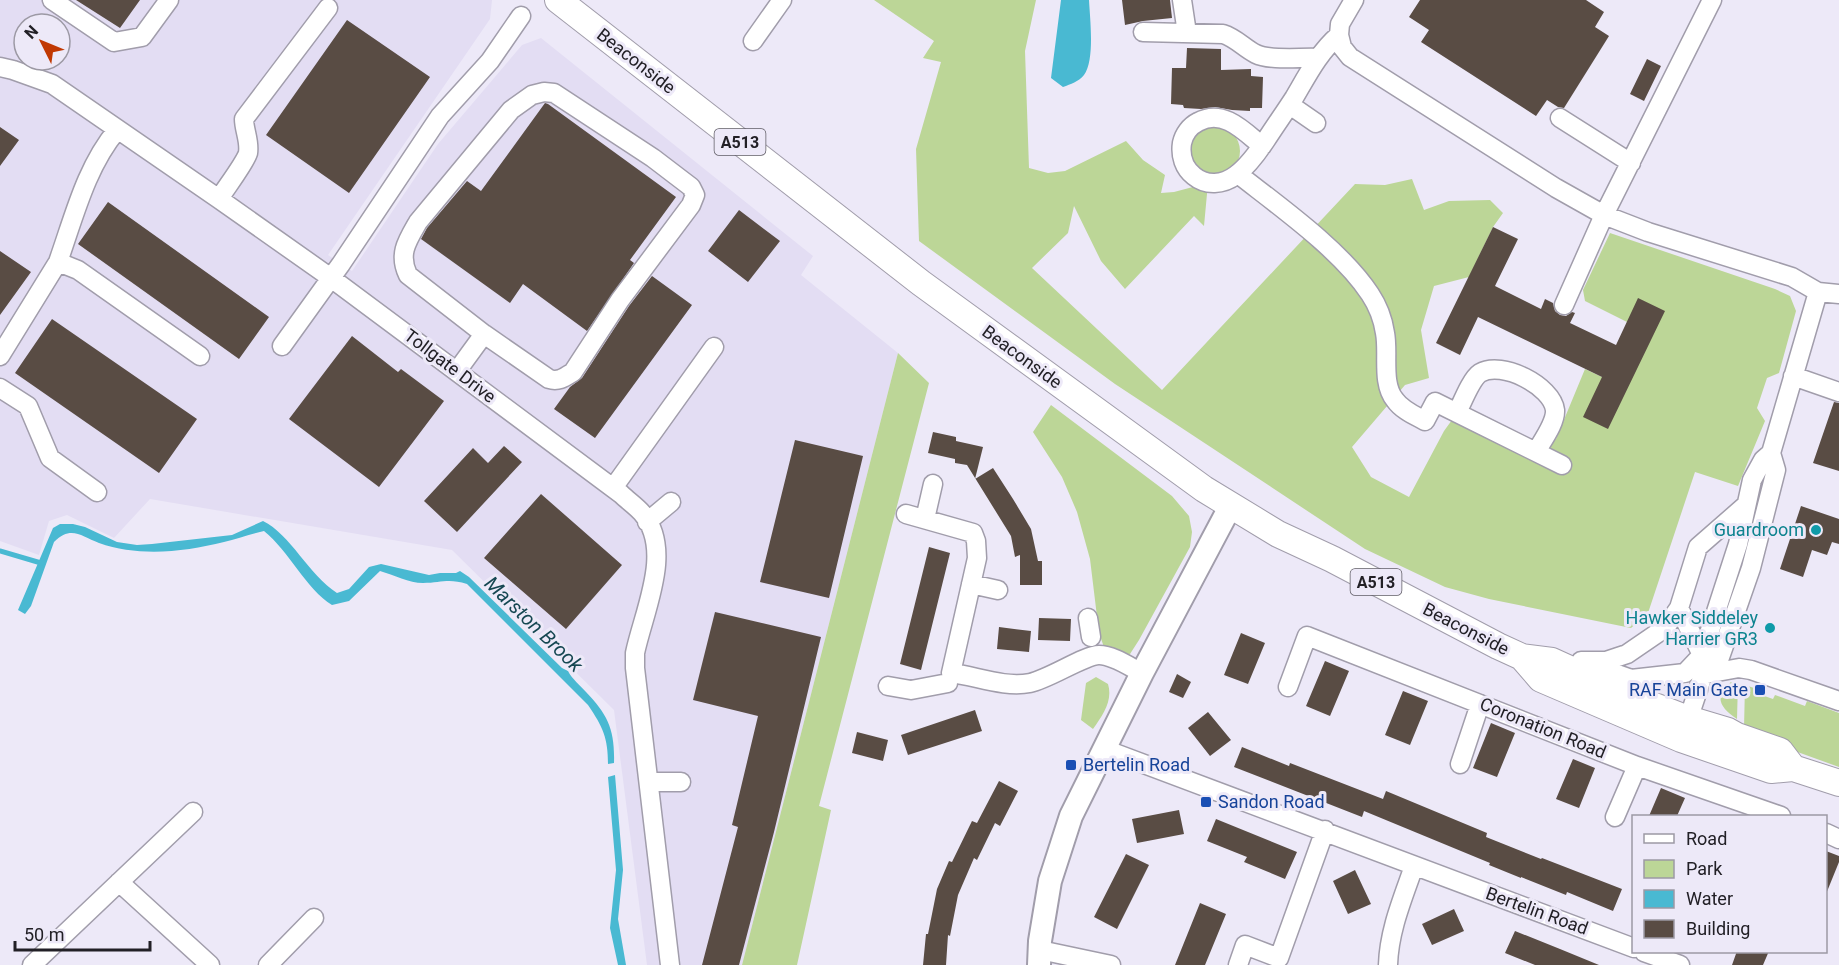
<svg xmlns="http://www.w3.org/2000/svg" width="1839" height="965" viewBox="0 0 1839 965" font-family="Roboto,sans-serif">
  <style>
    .built { fill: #e3ddf3; fill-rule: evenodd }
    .green { fill: #bcd697 }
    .water { fill: #49b9d2 }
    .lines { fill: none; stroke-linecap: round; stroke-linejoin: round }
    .stream { stroke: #49b9d2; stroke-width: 5 }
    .building { fill: #594c44 }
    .minor-casing { stroke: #a19dab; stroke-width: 21 }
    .major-casing { stroke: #a19dab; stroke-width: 26 }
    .highway-casing { stroke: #a19dab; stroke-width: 28 }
    .minor { stroke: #fff; stroke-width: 18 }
    .major { stroke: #fff; stroke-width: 22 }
    .highway { stroke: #fff; stroke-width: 26 }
    .culture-dot { fill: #0f9aa8; stroke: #ede9f8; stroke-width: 2 }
    .transit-dot { fill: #1a4fb4; stroke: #ede9f8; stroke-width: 2 }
    .labels { text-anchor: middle; stroke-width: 6; stroke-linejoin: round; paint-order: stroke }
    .shield { fill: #ede9f8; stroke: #5f5c65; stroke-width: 1.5 }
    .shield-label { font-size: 16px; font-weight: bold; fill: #222026 }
    .street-label { font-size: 18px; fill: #222026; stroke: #ede9f8 }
    .culture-label { font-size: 18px; fill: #0d838f; stroke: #ede9f8; text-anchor: end }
    .transit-label { font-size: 18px; fill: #164399; stroke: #ede9f8; text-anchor: start }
    .water-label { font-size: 20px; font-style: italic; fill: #164752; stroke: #ede9f8 }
  </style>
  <rect width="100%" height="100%" fill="#ede9f8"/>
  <path class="built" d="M0,0h492l-2,19 -162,236 24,16 86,-127 84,-99 19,-7 272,218 -12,19 97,78 -156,612h-95l-33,-255 -162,-160 -302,-51 -36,39 -47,-23 -18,6 -10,34 -39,-14zM24,24h36v36h-36z"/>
  <path class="green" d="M874,0h162l-11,51 4,117 19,5 17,-2 61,-30 17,19 22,15 -4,18 13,-1 34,-9 -4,43 -10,-10 -69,73 -24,-28 -27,-55 -6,27 -36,35 130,122 193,-206 30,1 27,-6 12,31 25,-9 41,-1 13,13 -10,14 -24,50 -35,9 -13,44 8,48 -24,7 -53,62 19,30 38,20 35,-66 13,-18 80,39 19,-13 29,-70 17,8 5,51 20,-106 -42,-21 -2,-11 27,-57 165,56 15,7 6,15 -17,62 -12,5 -10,30 8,13 -27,65 -43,-14 -47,141 -17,15 -142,-29 -44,-12 -80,-38 -250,-165 -196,-143 -3,-92 25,-87 -18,-4 11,-17z
    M1190 151a25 25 0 1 1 50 0a25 25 0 1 1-50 0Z
    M898,353l31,30 -110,423 12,4 -34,155h-55z
    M1051,405l121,91 17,20 3,16 -2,15 -51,93 -9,14 -5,3 -20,-7 -6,-17 -9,-74 -13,-47 -15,-35 -29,-45z
    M1096,677l12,7c5,17 -5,31 -15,45l-12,-9 5,-37z
    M1731,682h7l-1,37c-17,-11 -24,-23 -6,-37z
    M1745,685l9,3 -1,4 20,7 2,-4 30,11 2,-5 32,12v54l-47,-17 -48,-22z"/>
  <path class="water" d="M1061,0h28c1,19 6,60 -5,75 -6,7 -13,9 -21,12l-12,-9z
    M263,521c27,13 46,54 74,72l12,-4 20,-22 12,-3 48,11 11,-2h16l4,-2 9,6 93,91 6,3c4,8 12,14 18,21 22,23 29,38 28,71l-6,1c0,-26 -5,-37 -20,-59l-121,-121c-19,-6 -26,-1 -44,-1 -14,0 -29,-8 -43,-12l-31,30 -17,4c-26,-16 -43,-54 -68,-74 -14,3 -27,8 -40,11 -40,10 -85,15 -125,1 -18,-7 -28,-18 -45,-1l-23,64 -6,8 -7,-4 35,-82 7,-4h13l12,3 32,15 20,3 15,-1 80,-9z
    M615,775l8,95 -5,49 8,46h-8l-8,-37 6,-58 -8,-93z"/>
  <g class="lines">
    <path class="stream" d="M0,551l41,12"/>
  </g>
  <path class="building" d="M76,0h64l-20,28z
    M1122,0h48l2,18 -29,3 -18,4z
    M1420,0h166l18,12 -9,15 14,9 -45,72 -6,-1 -11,-7 -11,16 -115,-74 8,-12 -20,-13z
    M347,20l83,57 -81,116 -83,-58z
    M1187,48l34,1v21l30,-1v7l12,1 -1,31h-12v3l-18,-1 -17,-3 -14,2 -17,-1 -1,-3 -12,-1 1,-36h14z
    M1647,59l14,7 -17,35 -14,-7z
    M545,103l3,1 128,93 -46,63 4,3 -47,68 -64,-47 -13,19 -89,-64 6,-11 40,-47 14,10z
    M0,127l19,13 -19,26z
    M108,202l161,115 -30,42 -161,-115z
    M739,210l41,31 -32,41 -40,-31z
    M1493,227l25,12 -23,47 46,23 4,-10 8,4 2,8 5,4 6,1 6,-4 3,1 -5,10 46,22 22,-47 27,13 -57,118 -25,-12 19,-40 -124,-60 -18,38 -24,-12z
    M0,251l31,21 -31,43z
    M652,276l40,29 -97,133 -41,-29 16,-22 12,-9 47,-72z
    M52,319l145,100 -38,54 -144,-100z
    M352,336l46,36 3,-3 43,32 -65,86 -90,-68z
    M1834,402l5,1v68l-26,-8z
    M933,432l23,5v4l27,6 -8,32 18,-11 20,31 18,30 7,32h4v24h-22v-30l-5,2 -4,-21 -44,-71 -12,-2v-4l-27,-6z
    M795,440l68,16 -34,142 -69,-16z
    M504,446l18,16 -65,70 -33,-31 49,-53 15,15z
    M541,494l81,71 -56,64 -82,-71z
    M1801,506l38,13v25l-7,-2 -5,13 -15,-5 -9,27 -23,-8z
    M929,547l21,6 -29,117 -21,-6z
    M715,612l106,25 -47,195 -35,133h-37l36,-138 -6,-2 26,-109 -65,-16z
    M1039,618l32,1 -1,22 -32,-1z
    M999,627l32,4 -2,21 -32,-3z
    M1241,633l24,10 -17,41 -24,-9z
    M1325,661l24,10 -19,45 -24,-10z
    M1177,674l14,8 -8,16 -14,-6z
    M1403,691l25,10 -18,44 -25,-10z
    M975,710l7,21 -74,24 -7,-20z
    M1208,712l23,28 -21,16 -22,-28z
    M1491,723l24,10 -18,44 -24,-9z
    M857,732l31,8 -5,21 -31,-8z
    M1242,747l47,19 1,-3 93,36 3,-8 101,42 -1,4 55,22 1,-1 80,31 -9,22 -46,-19 -1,3 -45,-18v1l-32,-13 1,-2 -126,-52 -2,6 -128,-50z
    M1573,759l22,9 -16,40 -23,-9z
    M999,781l19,10 -18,35 -5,-3 -18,37 -3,-2 -16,37 -8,41 -2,-1 -2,30h-23l3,-31h2l9,-45 12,-28 3,1 20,-41 5,2z
    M1661,788l24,10 -8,18h-28z
    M1179,810l5,24 -47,9 -5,-24z
    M1216,819l81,33 -12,27 -41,-17 3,-5 -40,-16z
    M1826,851l13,5v6l-13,32z
    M1126,854l23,11 -32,64 -23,-12z
    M1355,870l16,34 -23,10 -15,-33z
    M1200,903l26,11 -21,51h-30z
    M1454,909l10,22 -32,14 -10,-21z
    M1515,931l45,18 39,16h-64l-30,-12z
    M1737,951h32l-6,14h-31z"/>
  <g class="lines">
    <g class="minor-casing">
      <path id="minor" d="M52,0l62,42 28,-5 27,-37
        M1182,0l5,33
        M1143,32l80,2c13,4 21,14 33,20 14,7 46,3 62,4
        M1339,35l3,12 8,10 206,131 48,27 44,17 144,45 26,15
        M753,41l29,-41
        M0,67l13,3 39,14 167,115 112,79 290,216c6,6 15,12 21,19 32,37 2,97 -7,140v15l35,297
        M544,92l10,1 99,65 38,29 4,8 -4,10 -71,95 -47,72c-8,5 -14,10 -24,7l-65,-45 -76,-59c-10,-21 -1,-34 10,-53l93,-112 21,-15z
        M1290,105l26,18
        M1560,118l71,45
        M117,130c-31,37 -43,87 -59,132l20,8 122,86
        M1262,146c-18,-15 -39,-38 -64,-24 -8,4 -14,12 -16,21 -2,13 2,25 12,33 12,10 29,9 42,-1 12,-9 22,-23 30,-35 9,-14 19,-28 28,-42 13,-22 25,-46 45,-63l1,-11 14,-24
        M1238,174c42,33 103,76 132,120 8,12 13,25 15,39 4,20 -4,50 10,67 7,10 19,15 30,21l10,-19 127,63
        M219,199c6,-10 26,-36 29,-46 2,-12 -4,-23 -4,-34l84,-111
        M1564,305l40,-90 108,-215
        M282,346l59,-82 99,-148 50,-55 31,-45
        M0,356l58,-94
        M457,371l27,-37
        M1793,376l46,16
        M0,388l28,18 22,52 47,34
        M1457,413c5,-10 14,-34 23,-40 22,-13 72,13 75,37 1,13 -13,31 -19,42
        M613,488l101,-141
        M906,514l67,19 3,8 1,17 -26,115c25,3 53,15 79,10 19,-4 55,-28 69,-28 14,0 31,12 43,18
        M925,519l8,-35
        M647,522l24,-20
        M971,584l27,6
        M1088,618l3,19
        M1581,661h25l21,-7 38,-26 14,-20 19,-61 48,-42
        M1589,664l42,15 54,-6 17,-18 -23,-47
        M1706,674l33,-6 12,2 88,31
        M1702,675l17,-15 32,-92 25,-98 -5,-17 47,-161 21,2
        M888,686l23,4 37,-7
        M1288,687l19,-51 330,130 144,50
        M1685,729l17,-51v-23l36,-111 14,-64 11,-20 8,-7
        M1104,749l530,199
        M1460,764l20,-60
        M650,782h31
        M1615,817l22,-51
        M1826,833l13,6
        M119,882l91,83
        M1040,950l71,15
        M1644,952l36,13
        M32,965l161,-153
        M268,965l46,-47
        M1238,965l7,-20 34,13 46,-128
        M1388,965c1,-35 15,-67 26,-99"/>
    </g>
    <g class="major-casing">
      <path id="major" d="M1039,965l1,-24 10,-60 21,-65 71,-143 89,-168"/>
    </g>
    <g class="highway-casing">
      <path id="highway" d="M558,0l363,283 283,206 74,45 54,25 166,87 24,11 30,4 77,35 59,23 40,12 9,5 43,15 13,17
        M1522,657l19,22 140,60 90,31 22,-2 46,15"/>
    </g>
    <use href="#minor" class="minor"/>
    <use href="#major" class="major"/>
    <use href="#highway" class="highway"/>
  </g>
  <g class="culture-dot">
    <circle cx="1816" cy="530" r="6"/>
    <circle cx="1770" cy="628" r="6"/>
  </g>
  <g class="transit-dot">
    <rect x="1754" y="684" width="12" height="12" rx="3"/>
    <rect x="1065" y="759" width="12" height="12" rx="3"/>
    <rect x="1200" y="796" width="12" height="12" rx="3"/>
  </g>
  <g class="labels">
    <g class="shield">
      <rect x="714.5" y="129" width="51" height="26" rx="4.5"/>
      <rect x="1350.5" y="569" width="51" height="26" rx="4.5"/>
    </g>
    <g class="shield-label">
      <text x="740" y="148">A513</text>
      <text x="1376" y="588">A513</text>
    </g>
    <g class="street-label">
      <text transform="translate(636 61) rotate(38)" y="6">Beaconside</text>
      <text transform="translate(1022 357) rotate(36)" y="6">Beaconside</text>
      <text transform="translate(450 366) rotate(37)" y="6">Tollgate Drive</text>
      <text transform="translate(1466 629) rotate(27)" y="6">Beaconside</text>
      <text transform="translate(1543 728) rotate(22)" y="6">Coronation Road</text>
      <text transform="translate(1537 911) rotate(20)" y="6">Bertelin Road</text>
    </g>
    <g class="culture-label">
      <text x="1804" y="536">Guardroom</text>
      <text x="1758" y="624">Hawker Siddeley<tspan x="1758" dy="21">Harrier GR3</tspan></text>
    </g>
    <g class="transit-label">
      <text x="1748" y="696" text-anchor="end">RAF Main Gate</text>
      <text x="1083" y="771">Bertelin Road</text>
      <text x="1218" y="808">Sandon Road</text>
    </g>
    <g class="water-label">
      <text transform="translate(534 624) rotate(44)" y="7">Marston Brook</text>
    </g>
  </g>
  <rect x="1632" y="815" width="195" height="138" fill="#ede9f8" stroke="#9c99a4" stroke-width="1.5"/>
  <rect x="1644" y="834" width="30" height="9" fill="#ffffff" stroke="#9c99a4" stroke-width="1.5"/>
  <text x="1686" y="845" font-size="18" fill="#222026">Road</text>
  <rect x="1644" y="860" width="30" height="18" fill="#bcd697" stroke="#9c99a4" stroke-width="1.5"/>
  <text x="1686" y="875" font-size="18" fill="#222026">Park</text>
  <rect x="1644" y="890" width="30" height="18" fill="#49b9d2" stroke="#9c99a4" stroke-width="1.5"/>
  <text x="1686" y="905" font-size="18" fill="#222026">Water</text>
  <rect x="1644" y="920" width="30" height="18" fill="#594c44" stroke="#9c99a4" stroke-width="1.5"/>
  <text x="1686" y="935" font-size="18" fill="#222026">Building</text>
  <g transform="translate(42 42) rotate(313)"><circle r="28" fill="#ede9f8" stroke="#9c99a4" stroke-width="1.5"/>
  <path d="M0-4.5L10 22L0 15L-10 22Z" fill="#c13903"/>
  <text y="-9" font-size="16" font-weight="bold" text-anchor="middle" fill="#222026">N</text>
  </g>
  <path d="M15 941v9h135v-9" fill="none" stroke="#222026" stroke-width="3"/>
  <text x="24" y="941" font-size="18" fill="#222026" stroke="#ede9f8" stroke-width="4.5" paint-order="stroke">50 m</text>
</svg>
